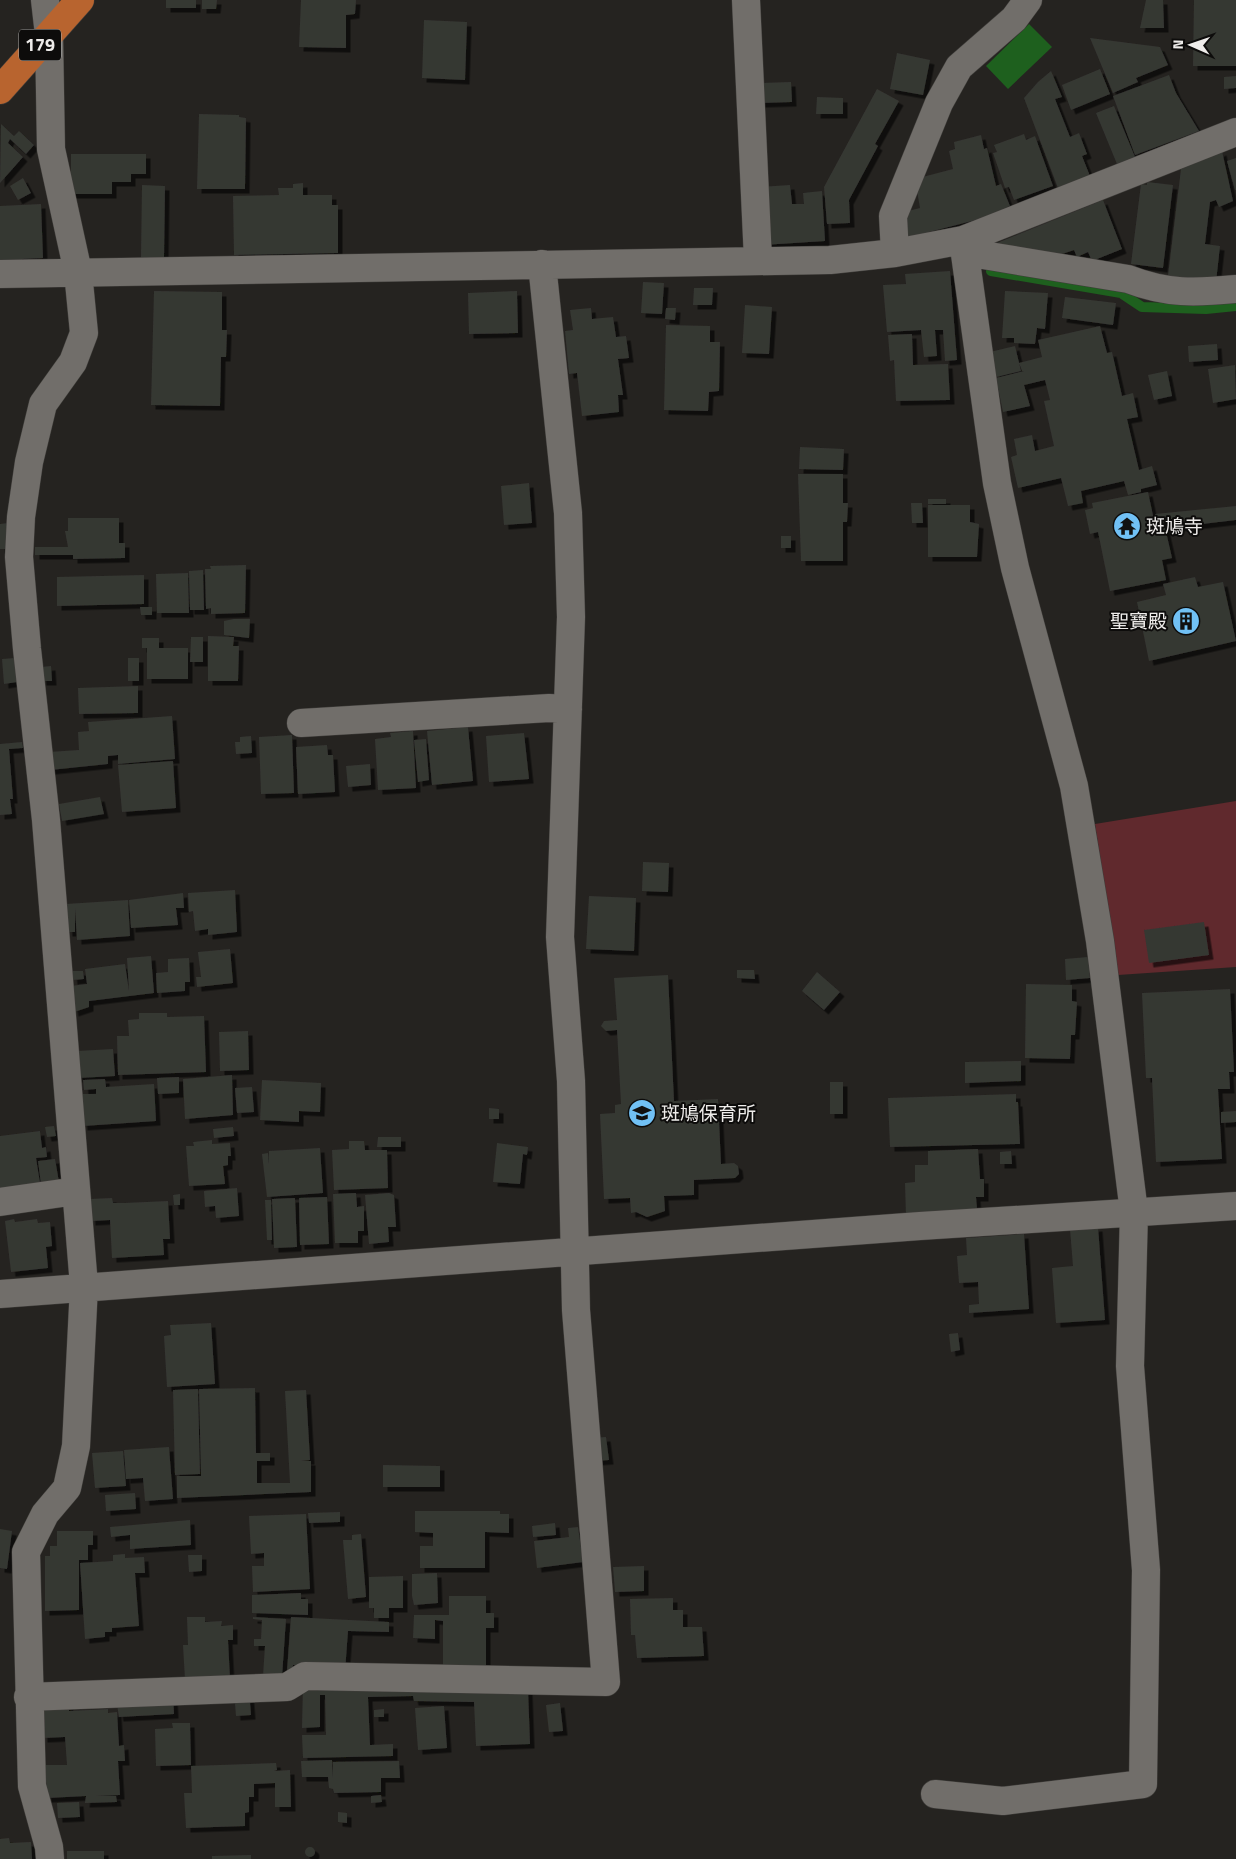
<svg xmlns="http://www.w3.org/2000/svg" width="1236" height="1859" viewBox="0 0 1236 1859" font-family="'Titillium Web','Noto Sans JP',sans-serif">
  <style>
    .green { fill: #60292d }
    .water { fill: #1e601e }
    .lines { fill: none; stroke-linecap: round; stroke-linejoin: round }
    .stream { stroke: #1e601e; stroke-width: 10 }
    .building { fill: #363733; filter: url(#shadow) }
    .minor-casing { stroke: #3f3d3a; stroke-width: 29 }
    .tertiary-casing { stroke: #3f3d3a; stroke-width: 29 }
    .trunk-casing { stroke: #3f3d3a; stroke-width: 29 }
    .minor { stroke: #716e6a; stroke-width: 28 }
    .tertiary { stroke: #716e6a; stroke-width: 28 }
    .trunk { stroke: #b8642f; stroke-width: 28 }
    .labels { text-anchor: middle; stroke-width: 4; stroke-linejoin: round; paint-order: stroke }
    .shield { fill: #0d0c0b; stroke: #aaa9a7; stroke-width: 1 }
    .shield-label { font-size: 18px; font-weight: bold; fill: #eeecea }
    .poi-label { font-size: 19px; fill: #eeecea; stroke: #0d0c0b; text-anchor: start }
  </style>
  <defs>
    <filter id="shadow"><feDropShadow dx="4.5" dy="4.5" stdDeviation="0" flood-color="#0009"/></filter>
  </defs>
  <rect width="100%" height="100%" fill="#252320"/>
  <path class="green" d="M1236,801v166l-118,8 -23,-151z"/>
  <path class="water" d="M1029,24l23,23 -44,42 -22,-23z"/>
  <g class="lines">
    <path class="stream" d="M991,271l130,22 21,14 64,2 30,-3"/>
  </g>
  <path class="building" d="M166,0h30v8h-30z
    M202,0h15l-1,9h-14z
    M301,0h55l-1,14 -9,1v33l-47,-1z
    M1146,0h17l1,28h-24z
    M1194,0h42v66h-43z
    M424,20l43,2 -2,58 -43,-2z
    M1090,38l70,9 8,18 -32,13 2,4 -25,11z
    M897,53l33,7 -7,35 -33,-6z
    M1100,69l10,25 -39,16 -9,-25z
    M1051,71l11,26 -7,2 15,38 9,-4 8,21 -5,2 8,20 -32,12 -34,-90 14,-16z
    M1169,75l7,18 23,38 -64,24 -22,-59z
    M1236,76v12l-12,1v-12z
    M791,82l1,20 -32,1v-20z
    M877,89l22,12 -24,43 3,2 -29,54 1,23 -23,1 -3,-37z
    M817,97l26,1v16h-27z
    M1114,106l21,51 -18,7 -21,-51z
    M199,114l40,1v2l7,1 -1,71h-48z
    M1,124l13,12 5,-5 15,14 -8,9 -16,-15 -2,4 15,14 -23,26z
    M1024,134l2,6 9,-4 18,50 -39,14 -5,-13 -4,1 -12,-35 4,-1 -3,-7z
    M981,135l3,14 3,-1 9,38 5,-2 9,22 -7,3v4l-74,19v3l-23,3 -2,-26 16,-4 -5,-29 38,-10 -4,-18 6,-2 -1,-7z
    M1222,151l11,50 -14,6 -3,-7 -6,2 -5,42 15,2 -4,36 -48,-6 13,-107z
    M71,154h75v20h-15v8h-19v12h-41z
    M1236,158v32h-1l-8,-29z
    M23,178l8,15 -13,7 -8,-14z
    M1147,182l26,3 -10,83 -32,-4 10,-80 6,1z
    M303,183v12h29v10h6v48l-104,2 -1,-59 46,-1 -1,-7h15v-4z
    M142,185l23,1 -1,73 -23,-1z
    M790,185l2,19h12l-1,-11 19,-2 3,50 -62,4 -3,-58z
    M1103,200l19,49 -30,12 -4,-9 -11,5 -3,-7 -18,6 -56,-7 -3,-6z
    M41,204l2,54 -21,1v4l-22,-1v-56z
    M950,271l7,89 -12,1 -2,-31h-8l2,26 -13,1 -3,-27 -34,2 -4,-47 23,-1 -1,-10z
    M643,282l21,1 -2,31 -21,-1z
    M694,288h19l-1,17h-19z
    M154,291l68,1v38h5l-1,27h-5l-1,49 -69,-1z
    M517,291l1,42 -49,1 -1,-41z
    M1005,291l43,2 -3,36 -8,-1 -2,16 -21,-1v-5h-12z
    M1065,297l51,6 -3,22 -51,-7z
    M745,305l27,2 -3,47 -27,-1z
    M591,308l1,11 21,-2 3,20 10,-1 3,22 -11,1 5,36h-5l1,17 -37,4 -5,-43 -8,1 -4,-43 8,-1 -3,-20z
    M666,308h10l-1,12 -10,-1z
    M666,325l44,1v16h10l-1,49 -10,1 -1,19 -44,-1z
    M1100,326l7,27 5,-1 10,44 11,-3 5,24 -11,2 12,51 13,-4 5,19 -16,4v3l-13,3 -4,-14 -43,10 2,12 -15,3 -7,-28 -43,10 -7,-31 6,-2 -3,-16 18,-4 3,16 19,-5 -10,-45 6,-1 -5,-20 -21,5 6,21 -27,6 -7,-34 28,-7h-2l-3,-8 23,-6 -4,-17z
    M912,334l1,31 35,-1 2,36 -54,1 -2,-41 -4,1 -2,-26z
    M1217,344l1,16 -29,2 -1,-16z
    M1015,346l6,25 -25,6 -6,-25z
    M1235,365l1,34 -23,4 -5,-34z
    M1167,371l5,25 -18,4 -6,-25z
    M800,447l44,2 -1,21 -44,-1z
    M798,474h45v29h5l-1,19h-4v39h-42z
    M529,483l3,40 -28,2 -3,-39z
    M1148,492l7,33 9,-2 8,35 -10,2 4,20 -56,11 -12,-59 -8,2 -5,-24 8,-2 -1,-5z
    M928,499h18v5h-18z
    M911,503h11l1,20h-11z
    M928,505h42v17l9,2 -2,33h-49z
    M1236,506v14l-68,8 -2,-6 -9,2 -2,-10z
    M68,518h51v25h6v15l-52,1v-4h-38v-8h33l-3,-16h3z
    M8,523l2,26h-10v-25z
    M781,536h10v12h-10z
    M246,565l-1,48 -34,1v-6l-5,1 -1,-40h6l-1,-3z
    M203,570l1,40h-14l-1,-39z
    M188,573l1,40h-32l-1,-39z
    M144,575v29l-87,2v-29z
    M1195,577l3,10 25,-5 13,59 -87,20 -12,-59 29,-7 -3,-11z
    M140,607h12v8h-11z
    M234,619h16l-1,19 -25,-3v-14z
    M208,636l26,1 -1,9h6l-1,35h-30z
    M191,637h12v25h-13z
    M142,638h17v10h29v31h-41v-31h-5z
    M15,658l2,24 -13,2 -2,-25z
    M128,658h11v23h-11z
    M51,666l1,15h-10l-1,-14z
    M138,686v27l-59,1 -1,-26z
    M172,716l3,43 -57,5v-9l-10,1v8l-58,6 -1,-18 30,-2 -1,-18 11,-1 -1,-9z
    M468,727l5,54 -41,4 -5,-54z
    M413,731l3,57 -38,2 -3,-51 16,-2 -1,-4z
    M524,733l5,46 -40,3 -3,-46z
    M292,735l2,58 -33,1 -2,-57z
    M251,736l1,17 -16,1 -1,-12h5v-5z
    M426,739l3,41 -11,2 -4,-42z
    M22,742l1,6 -14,1 4,50h-3l2,15 -12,1v-71z
    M327,745l1,10h5l2,37 -37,2 -2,-47z
    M173,761l3,47 -54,4 -4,-47z
    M370,764l1,21 -23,2 -2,-21z
    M100,797l4,17 -42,7 -3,-17z
    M643,862l26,1 -1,29 -26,-1z
    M235,890l2,42 -29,3v-6l-13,2 -2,-20 -4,1 -1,-19z
    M183,893l1,15h-8l2,17 -47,3 -2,-28z
    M589,896l47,2 -2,53 -48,-2z
    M128,900l2,36 -53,4 -2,-32v24h-7l-2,-28z
    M1204,922l5,33 -60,8 -5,-33z
    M230,949l3,34 -36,4 -1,-10h5l-3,-25z
    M151,956l3,37 -65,8v6l-15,5 -4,-26 17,-2 -2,-15 40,-5 4,27 -2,-33z
    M1088,957l2,21 -24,2 -1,-21z
    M189,958l1,24h-5v9l-28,2 -1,-20 12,-1v-13z
    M737,970h17l1,9 -18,-1z
    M72,971h11l1,8 -11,1z
    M817,972l23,20 -16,18 -22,-19z
    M668,975l6,126 44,-2 3,65 13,-1 4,3 1,8 -4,4 -41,2v15l-30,1 1,15 -18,6 -11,-5 -5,1 -1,-15 -26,1 -4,-85 15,-1v-8l6,-1 -4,-74 -11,1 -5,-5 3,-5 13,-1 -3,-42z
    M1026,984l46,1v16l5,1 -2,33h-4l-1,24 -45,-1z
    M1230,989l4,83h-5l1,17h-12l4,70 -66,3 -4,-84h-6l-4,-85z
    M139,1013h28v4l37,-1 2,56 -88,3 -1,-39h12l-1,-16 11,-1z
    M248,1031l1,39 -29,1 -1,-39z
    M113,1049l2,27 -37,2 -1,-27z
    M1021,1061v20l-56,2v-21z
    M232,1075l1,40 -48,4 -2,-40z
    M179,1077v16l-21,1 -1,-16z
    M105,1079l1,8 48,-3 2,37 -73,5 -3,-32h16v-5l-12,1 -1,-10z
    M262,1080l59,3 -1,29 -21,-1v11l-39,-2z
    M830,1082h13v32h-13z
    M252,1087l2,25 -17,1 -2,-25z
    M1016,1094v8h2l2,42 -130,3 -2,-49z
    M489,1108l10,1v10h-10z
    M1236,1111v11l-15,1v-11z
    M54,1126l2,10 -9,1 -2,-10z
    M233,1127l1,9 -20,2 -1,-9z
    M40,1131l2,17 4,-1 1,10 -11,1 4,25 -40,5v-52z
    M378,1137h23v10h-24z
    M212,1140v4l18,-1 1,13h-3v9l-5,1 2,18 -36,2 -3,-40h8l-1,-4z
    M349,1141h15l1,9h22l1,38 -54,2 -2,-40 17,-1z
    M497,1143l31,4 -1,8 -4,-1 -3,30 -27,-2z
    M320,1148l3,45 -56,4 -5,-43 6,-1 1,11v-13z
    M978,1149l2,30h4v18h-8l1,12 -42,2 1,3 -30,2 -1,-33 10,-1v-17h13v-14z
    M1011,1151l1,13h-12v-12z
    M55,1159l4,23 -18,2 -3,-23z
    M237,1188l2,28 -23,2 -1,-12 -10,1 -1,-16z
    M356,1193l1,14 7,-1v25h-6v12h-23l-2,-49z
    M389,1193l5,2 2,32h-8l1,15 -20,2 -4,-49z
    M180,1194v11h-6l-1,-10z
    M327,1197l2,47 -29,1 -1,-47z
    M112,1198l1,5h11l44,-2 2,38h-7l1,16 -52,3 -2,-38 -19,1 -1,-22z
    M295,1198l2,49 -23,1 -2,-49z
    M265,1200h6l1,40h-5z
    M14,1219l1,3 22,-3 1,4 12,-1 2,24 -6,1 2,21 -37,4 -6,-51z
    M1098,1227l7,93 -49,3 -4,-55 21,-2 -3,-37z
    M1024,1234l5,75 -60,4v-8l10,-1 -1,-22 -19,1 -2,-27 10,-1 -1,-17z
    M211,1323l4,61 -48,3 -3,-51 7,-1 -1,-10z
    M958,1333l2,17 -9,2 -2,-18z
    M255,1388l1,65h14v8h-13v22h33l-5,-92 21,-1 4,70 -9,1h10v31l-134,6v-22h24l-2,-87z
    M198,1389l2,85 -25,1 -2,-85z
    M606,1437l3,23 -15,1 -3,-23z
    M169,1447l4,52 -28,2 -2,-23 -17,1 -2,-29z
    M123,1451l3,35 -31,2 -3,-35z
    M383,1465l57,1v21h-57z
    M135,1493l1,16 -30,2 -1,-16z
    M415,1511h85v3h9v19l-24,-1v36h-65v-22h13v-13l-18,-1z
    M340,1512v10l-31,1 -1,-10z
    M306,1514l4,75 -57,3 -1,-26h12v-13l-13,1 -2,-38z
    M190,1520l1,25 -61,4v-14l-19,2 -1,-10z
    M555,1523l1,12 -23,2 -1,-11z
    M578,1527l5,35 -46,6 -3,-27 35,-4 -1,-9z
    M0,1529l12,2 -5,38 -7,-1z
    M57,1531h36v14h-5v15h-9v50l-34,1v-55h5v-10h7z
    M361,1534l5,63 -18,2 -5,-59h9v-5z
    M125,1554v4l19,-1 1,16h-10l4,53 -27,2v4h-7v5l-20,2 -5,-76 33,-2v-6z
    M188,1555h14v16l-13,1z
    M644,1566v25l-29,1 -2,-25z
    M437,1573l1,30 -24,2 -2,-9v-22z
    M403,1576v32h-14v10h-15v-10h-5v-31z
    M301,1593v6h7v16l-56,-2v-18z
    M449,1596h37v17h8v15h-8v37h-43v-44l-8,-1v19l-22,-1 1,-23h35z
    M673,1598v12h10v17h19l2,29 -67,2 -2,-23h-4l-1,-36z
    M187,1617h18v5l17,-1 -1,5 12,-1v15h-5l2,39 -45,1 -2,-35h5z
    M253,1617l33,2 -4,58 -19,-1 2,-30h-11v-7h7l1,-19 -9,-1z
    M291,1617l98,5v10l-41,-1 -3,40 -52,-6 -1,8 -5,-1z
    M303,1684l225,6 2,54 -54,2 -2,-44 -60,-1 -1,-5 -45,1 2,48 23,-1v12l-90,2 -1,-23h24l-1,-40h-5v32l-18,1z
    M249,1690l2,25 -15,1 -2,-25z
    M173,1695l1,19 -55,3 -3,-19z
    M69,1703v8l39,-2v4l9,-1 2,34 5,-1 1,16h-7l2,34 -24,1h20l1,6 -32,1 1,-7 -39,2 -2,-33h22l-2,-28 -22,1 -1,-33z
    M560,1703l3,28 -14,1 -3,-27z
    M444,1706l3,42 -29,2 -3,-42z
    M384,1709v8h-10v-7z
    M172,1723h18l1,42 -35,1 -1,-37 18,-1z
    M332,1760l1,18v-16l66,-1 1,17h-19v14l-47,1 -1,-4 -4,-1 -1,-11h-26l-1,-16z
    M276,1763l1,7 -3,1 16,-1 1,37h-16v-24l-21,1v13h-5v15l-4,1v13l-59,2 -2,-35h8l-1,-27z
    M381,1795l1,7 -11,1v-7z
    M79,1802l1,15 -22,1 -1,-15z
    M338,1812l9,1v10l-9,-1z
    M9,1838l1,5 21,-1 1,17h-32v-20z
    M305 1852a5 5 0 1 1 10 0a5 5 0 1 1-10 0Z
    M67,1851h37v8h-37z
    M251,1855v4h-39v-3z"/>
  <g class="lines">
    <g class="minor-casing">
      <path id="minor" d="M746,0l12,260
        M49,35l2,114 27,123 6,61 -11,29 -30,42 -14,58 -8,55 -2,40 8,92 19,171 38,466 -8,160 -9,42 -22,26 -19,38 6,234 17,61 1,12
        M963,240l20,15 145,24c39,15 67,14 108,10
        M895,253l-2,-37 46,-113 20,-36 55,-48 14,-19
        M0,274l830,-14 65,-7 68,-13 273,-108
        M301,723l248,-15 19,1
        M0,1202l76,-11
        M0,1294l920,-68 316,-20
        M28,1697l259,-10 18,-11 301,6 -30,-372 -5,-229 -11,-144 11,-320 -3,-104 -26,-249
        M935,1794l68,7 140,-17 3,-214 -16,-204 4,-154 -34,-271 -26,-155 -59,-218 -18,-85 -34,-243"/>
    </g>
    <g class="tertiary-casing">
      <path id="tertiary" d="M45,0l4,35"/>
    </g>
    <g class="trunk-casing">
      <path id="trunk" d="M0,90l80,-90"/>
    </g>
    <use href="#minor" class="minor"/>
    <use href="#tertiary" class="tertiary"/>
    <use href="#trunk" class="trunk"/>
  </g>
  <defs>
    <g id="temple-disc" transform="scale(1.4375)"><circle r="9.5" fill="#71c1f5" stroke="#0d0c0b"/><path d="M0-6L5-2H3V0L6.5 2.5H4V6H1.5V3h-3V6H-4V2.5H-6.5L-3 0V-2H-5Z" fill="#111"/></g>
    <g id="building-disc" transform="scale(1.4375)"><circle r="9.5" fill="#71c1f5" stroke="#0d0c0b"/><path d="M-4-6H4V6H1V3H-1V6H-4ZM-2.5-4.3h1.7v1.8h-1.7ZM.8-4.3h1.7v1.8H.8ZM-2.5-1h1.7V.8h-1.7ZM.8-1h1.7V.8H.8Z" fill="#111"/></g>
    <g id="school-disc" transform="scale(1.4375)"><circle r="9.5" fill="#71c1f5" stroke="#0d0c0b"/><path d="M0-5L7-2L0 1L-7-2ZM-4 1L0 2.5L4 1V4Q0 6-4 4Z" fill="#111"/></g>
  </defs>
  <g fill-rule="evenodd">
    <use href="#temple-disc" x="1127" y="526"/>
    <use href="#building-disc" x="1186" y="621"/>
    <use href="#school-disc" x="642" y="1113"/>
  </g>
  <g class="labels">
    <rect class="shield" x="19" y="29.5" width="42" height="31" rx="4"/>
    <g class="shield-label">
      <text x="40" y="51">179</text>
    </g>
    <g class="poi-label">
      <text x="1146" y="533">斑鳩寺</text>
      <text x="1167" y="628" text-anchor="end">聖寶殿</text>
      <text x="661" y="1120">斑鳩保育所</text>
    </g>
  </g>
  <g transform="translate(1191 45) rotate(272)" stroke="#0d0c0b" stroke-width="4" paint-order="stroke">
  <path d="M0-4L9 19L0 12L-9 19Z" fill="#eeecea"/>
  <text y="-8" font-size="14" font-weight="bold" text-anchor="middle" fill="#eeecea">N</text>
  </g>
</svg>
